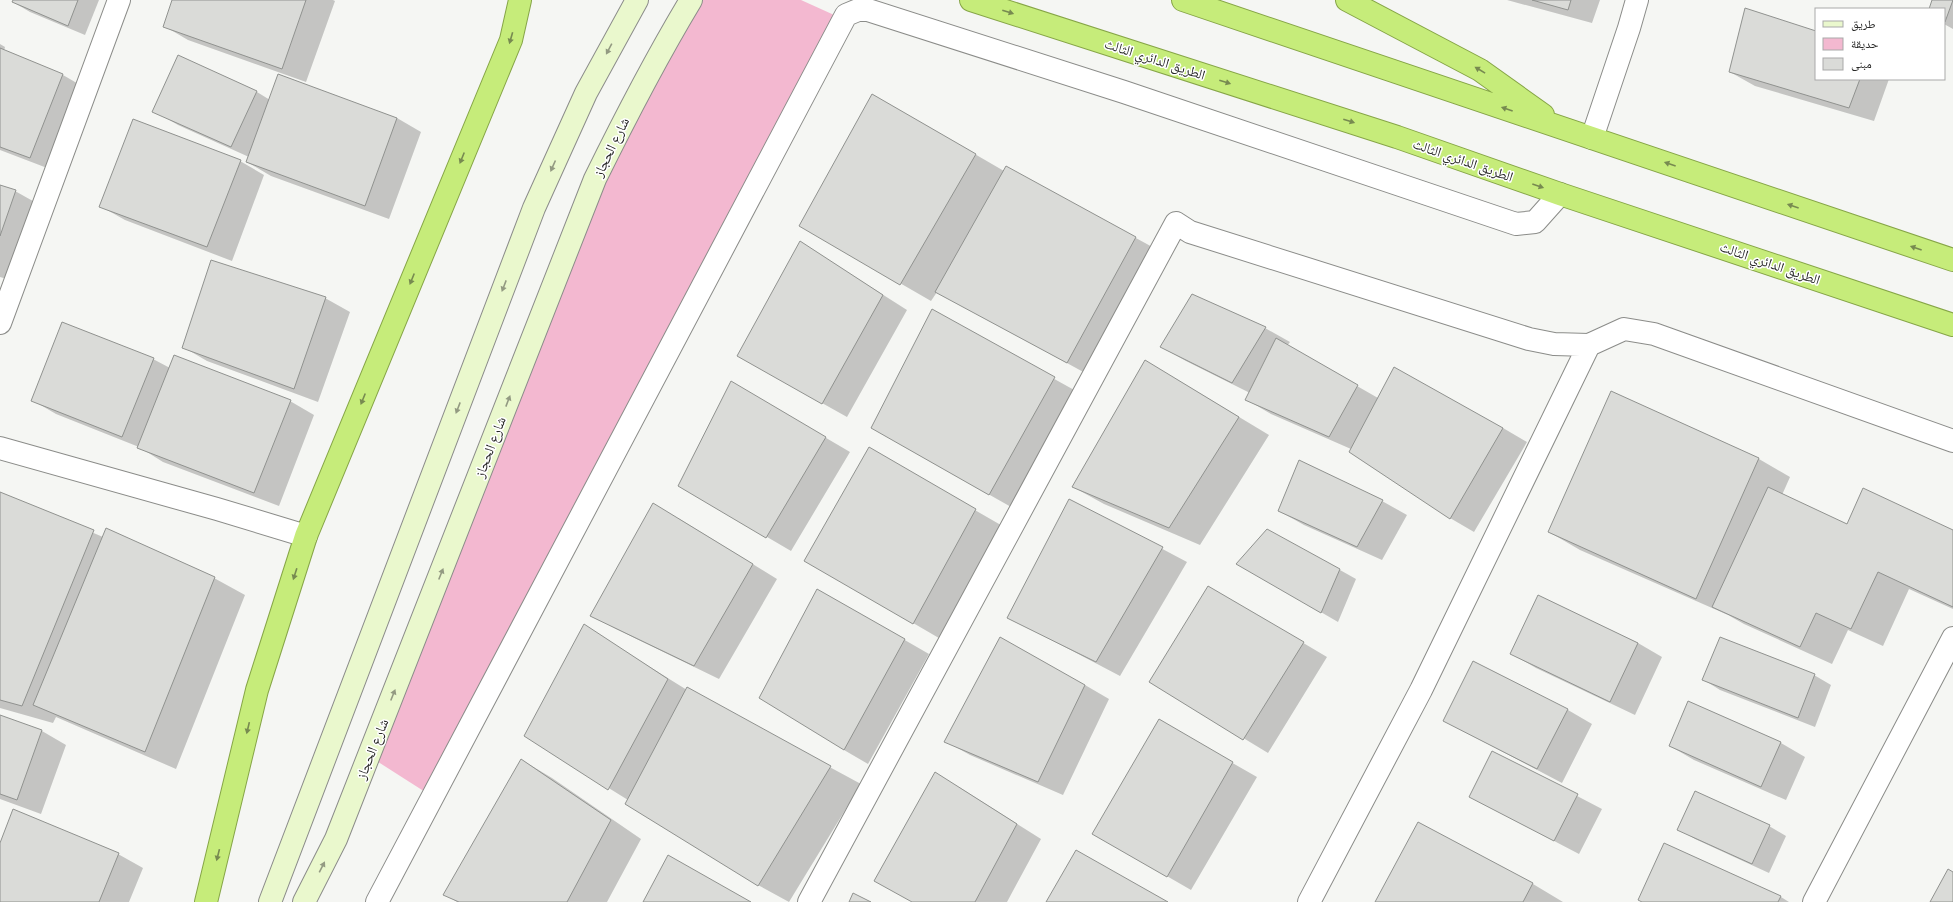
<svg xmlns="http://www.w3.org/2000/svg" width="1953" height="902" viewBox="0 0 1953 902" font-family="Figtree,'Noto Naskh Arabic',sans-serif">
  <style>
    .green { fill: #f3b8d0 }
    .shadow { fill: #0003 }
    .building { fill: #dadbd8; stroke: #90928f }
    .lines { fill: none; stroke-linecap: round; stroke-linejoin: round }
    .minor-casing { stroke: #8b8c89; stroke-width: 24 }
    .secondary-casing { stroke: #8b8c89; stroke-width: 24 }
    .trunk-casing { stroke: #86a547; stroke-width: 24 }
    .minor { stroke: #fff; stroke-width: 22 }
    .secondary { stroke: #eaf8cd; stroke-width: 22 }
    .trunk { stroke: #c6ec7a; stroke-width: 22 }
    .oneway { fill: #778a50 }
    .oneway2 { fill: #939a82 }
    .labels { text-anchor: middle; stroke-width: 3; stroke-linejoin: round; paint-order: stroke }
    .street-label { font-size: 14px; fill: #282827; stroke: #fff }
  </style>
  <rect width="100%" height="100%" fill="#f5f6f3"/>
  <path class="green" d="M694,0h107l42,19 -410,778 -61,-39 224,-574z"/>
  <path class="shadow" d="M14,0h85l-14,35 -55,-23 -17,-10z
    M173,0h160l2,1 -29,81 -118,-42 -24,-14z
    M1507,0h93l-8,23z
    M1933,0h20v29l-9,-5v-15h-14z
    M1816,32v47h73l-15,42 -119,-35 -25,-14z
    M0,44l5,3 -1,4 59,24 24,14 -32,82 -55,-21z
    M257,92l13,8 127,18 24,14 -32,87 -118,-43 -24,-14 2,-5 -71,-32 -24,-14z
    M873,95l131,76 2,-4 161,88 -69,125 -161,-88 -6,9 -130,-75z
    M240,161l24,14 -32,86 -107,-41 -25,-14z
    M0,186l15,5 25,14 -26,76 -14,-4z
    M800,242l107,68 -60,107 -84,-47z
    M325,298l25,14 -32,90 -111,-41 -24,-14z
    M932,311l153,85 -65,116 -117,-66z
    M1265,328l25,14 -3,4 91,52 125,30 24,14 -53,90 -24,-14 -99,-69 -80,-35 -24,-14 3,-7 -64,-32 -25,-14z
    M153,359l17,9 120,33 24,14 -35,91 -116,-44 -24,-15 -83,-33 -24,-14z
    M1176,379l93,56 -69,110 -96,-41 -31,-17z
    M731,382l119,70 -59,99 -112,-66z
    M1611,393l148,66 31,18 -8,18 66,30 105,6v78l-44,-20 -26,57 -35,-16 -16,34 -88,-40 -16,-9 -148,-65 -31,-18z
    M869,449l137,79 -62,113 -139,-81z
    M0,493l103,44 111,41 31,17 -69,174 -120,-52 -3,6 -53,-15z
    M1070,500l117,62 -67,114 -112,-59z
    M1382,501l25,14 -25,45 -78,-35 -25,-14z
    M678,518l99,61 -58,100 -103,-50 -25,-14z
    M1238,564l102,6 16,9 -18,43z
    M1209,587l118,70 -59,96 -117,-71z
    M818,590l111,64 -61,110 -24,-14z
    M1539,596l99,47 24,14 -27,58 -99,-47 -24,-14z
    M584,626l103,64 174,94 -72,118 -31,-17 -130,-85 -103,-64z
    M1814,675l17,10 -16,42 -95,-37 -16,-10z
    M1085,685l24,14 -46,96 -93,-40 -25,-14z
    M1689,702l92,41 24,14 -19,43 -92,-40 -24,-14z
    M1568,710l24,14 -30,59 -118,-62z
    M0,716l42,15 24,14 -25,69 -41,-15z
    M1159,721l98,56 -66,113 -97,-56z
    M1493,752l109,57 -23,45 -109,-57z
    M522,760l30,18 89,61 -34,63h-150l-13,-8z
    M959,787l82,52 -34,63h-94z
    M1419,823l114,61 30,18h-187z
    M1769,826l17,10 -17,37 -74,-34 -16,-10z
    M1665,844l116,53 8,5h-146z
    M0,846l118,8 25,14 -14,34h-129z"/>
  <path class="building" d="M13,0h65l-10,26 -56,-24z
    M172,0h134l-24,69 -119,-42z
    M1532,0h39l-3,10z
    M1932,0h21l-8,22 -1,-13h-15z
    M1745,8l71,23v48h44l-11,29 -120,-36z
    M0,48l63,26 -33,84 -30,-11z
    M178,55l79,36 -26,56 -79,-35z
    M278,74l119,44 -32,88 -119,-44z
    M872,94l104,60 -76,131 -101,-59z
    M133,119l108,41 -34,87 -108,-40z
    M1006,166l130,71 -69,126 -132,-71z
    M0,185l16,5 -16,46z
    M800,241l83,54 -61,109 -85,-48z
    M211,260l115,37 -32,92 -112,-41z
    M1192,294l74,33 -34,56 -72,-36z
    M932,309l123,68 -66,118 -118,-67z
    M62,322l92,36 -32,79 -91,-36z
    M1276,338l82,47 -29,52 -84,-37z
    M174,355l117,45 -37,93 -117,-45z
    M1145,360l94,57 -70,111 -97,-41z
    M1394,367l109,61 -53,91 -101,-67z
    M731,381l95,56 -60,101 -88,-52z
    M1611,391l148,67 -63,141 -148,-67z
    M869,447l107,62 -63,115 -109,-63z
    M1299,460l84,40 -26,47 -79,-36z
    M1768,487l79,37 16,-36 90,42v77l-75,-35 -27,57 -35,-16 -16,34 -88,-40z
    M0,492l94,38 -72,176 -22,-6z
    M1069,499l94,48 -67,115 -89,-44z
    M653,503l100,61 -59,102 -104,-50z
    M106,528l109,49 -70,175 -112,-47z
    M1267,529l73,40 -19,44 -85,-49z
    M1208,586l96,56 -61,98 -94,-58z
    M817,589l88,50 -61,111 -85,-52z
    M1538,595l100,48 -28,59 -100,-48z
    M584,624l84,55 -60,111 -84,-54z
    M1000,637l85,48 -47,97 -94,-40z
    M1720,637l95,37 -17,44 -96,-38z
    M1473,661l95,48 -31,60 -94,-48z
    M687,687l144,79 -73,120 -133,-82z
    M1688,701l93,41 -20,45 -92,-41z
    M0,715l42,15 -25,70 -17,-6z
    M1159,719l74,43 -66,115 -75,-43z
    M1492,751l86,43 -24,47 -85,-44z
    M521,759l90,61 -44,82h-108l-16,-7z
    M935,772l82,52 -42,78h-63l-38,-21z
    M1695,791l75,34 -18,39 -75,-34z
    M13,809l106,44 -20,49h-99v-59z
    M1418,822l115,61 -10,19h-148z
    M1664,843l117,53 -3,6h-136l-4,-2z
    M1076,850l92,52h-122z
    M668,855l83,47h-108z
    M1948,869l5,3v30h-23z
    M853,893l18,9h-22z"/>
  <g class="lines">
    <g class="minor-casing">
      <path id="minor" d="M1592,138l37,-110 8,-28
        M0,323l119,-323
        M0,448l217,61 89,27
        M377,902l469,-887 12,-5h10l256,82 392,132 19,-2 25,-28
        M809,902l367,-679 14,9 339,107 25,5 35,1 35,-16 30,5 299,107
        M1309,902l112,-212 168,-345
        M1814,902l139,-264"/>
    </g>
    <g class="secondary-casing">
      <path id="secondary" d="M270,902l264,-694 52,-115 51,-93
        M304,902l32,-63 259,-660c30,-61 61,-121 96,-179"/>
    </g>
    <g class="trunk-casing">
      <path id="trunk" d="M971,0l426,137 163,57 393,131
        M1183,0l770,260
        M1347,0l133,70 63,45
        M206,902l51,-212 49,-154 205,-496 9,-40"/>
    </g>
    <use href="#minor" class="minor"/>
    <use href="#secondary" class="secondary"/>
    <use href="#trunk" class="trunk"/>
  </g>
  <defs><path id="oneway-solid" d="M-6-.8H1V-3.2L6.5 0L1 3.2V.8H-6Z"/></defs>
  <g class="oneway">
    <use href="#oneway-solid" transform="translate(1008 12) rotate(18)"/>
    <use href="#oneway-solid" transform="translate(511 38) rotate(106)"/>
    <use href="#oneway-solid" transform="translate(1480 70) rotate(-149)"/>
    <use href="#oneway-solid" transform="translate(1225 82) rotate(18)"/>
    <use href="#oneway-solid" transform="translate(1507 109) rotate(-161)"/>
    <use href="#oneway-solid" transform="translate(1349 121) rotate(18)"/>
    <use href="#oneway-solid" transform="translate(462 158) rotate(112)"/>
    <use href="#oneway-solid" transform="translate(1670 164) rotate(-161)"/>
    <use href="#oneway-solid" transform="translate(1538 186) rotate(19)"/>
    <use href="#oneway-solid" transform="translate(1793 206) rotate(-161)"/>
    <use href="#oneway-solid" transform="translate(1916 248) rotate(-161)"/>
    <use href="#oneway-solid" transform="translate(412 279) rotate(112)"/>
    <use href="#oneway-solid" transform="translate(363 399) rotate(112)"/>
    <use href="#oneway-solid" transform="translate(295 574) rotate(108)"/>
    <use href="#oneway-solid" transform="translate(248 728) rotate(103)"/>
    <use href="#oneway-solid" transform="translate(218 855) rotate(104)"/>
  </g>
  <g class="oneway2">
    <use href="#oneway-solid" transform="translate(609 49) rotate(118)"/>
    <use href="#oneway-solid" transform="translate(553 166) rotate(114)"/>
    <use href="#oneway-solid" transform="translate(504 286) rotate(111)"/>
    <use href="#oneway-solid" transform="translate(508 401) rotate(-69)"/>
    <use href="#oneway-solid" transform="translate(458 408) rotate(111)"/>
    <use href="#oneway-solid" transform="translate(441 574) rotate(-68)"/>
    <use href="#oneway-solid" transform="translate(393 695) rotate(-68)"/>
    <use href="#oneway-solid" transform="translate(322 867) rotate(-63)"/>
  </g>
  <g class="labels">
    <g class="street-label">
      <text transform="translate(1155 59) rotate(18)" y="5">الطريق الدائري الثالث</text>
      <text transform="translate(611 147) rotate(-64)" y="5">شارع الحجاز</text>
      <text transform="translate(1463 160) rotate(19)" y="5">الطريق الدائري الثالث</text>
      <text transform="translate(1770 263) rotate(19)" y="5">الطريق الدائري الثالث</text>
      <text transform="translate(490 447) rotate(-69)" y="5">شارع الحجاز</text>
      <text transform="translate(372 749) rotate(-68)" y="5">شارع الحجاز</text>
    </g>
  </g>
  <rect x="1815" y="8" width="130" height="72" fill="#ffffff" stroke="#a9a9a9"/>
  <rect x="1823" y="21" width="20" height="6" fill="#eaf8cd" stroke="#a9a9a9"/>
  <text x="1851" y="28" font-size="12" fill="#282827">طريق</text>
  <rect x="1823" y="38" width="20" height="12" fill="#f3b8d0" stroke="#a9a9a9"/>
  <text x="1851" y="48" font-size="12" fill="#282827">حديقة</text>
  <rect x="1823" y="58" width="20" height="12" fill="#dadbd8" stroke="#a9a9a9"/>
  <text x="1851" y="68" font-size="12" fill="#282827">مبنى</text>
</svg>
